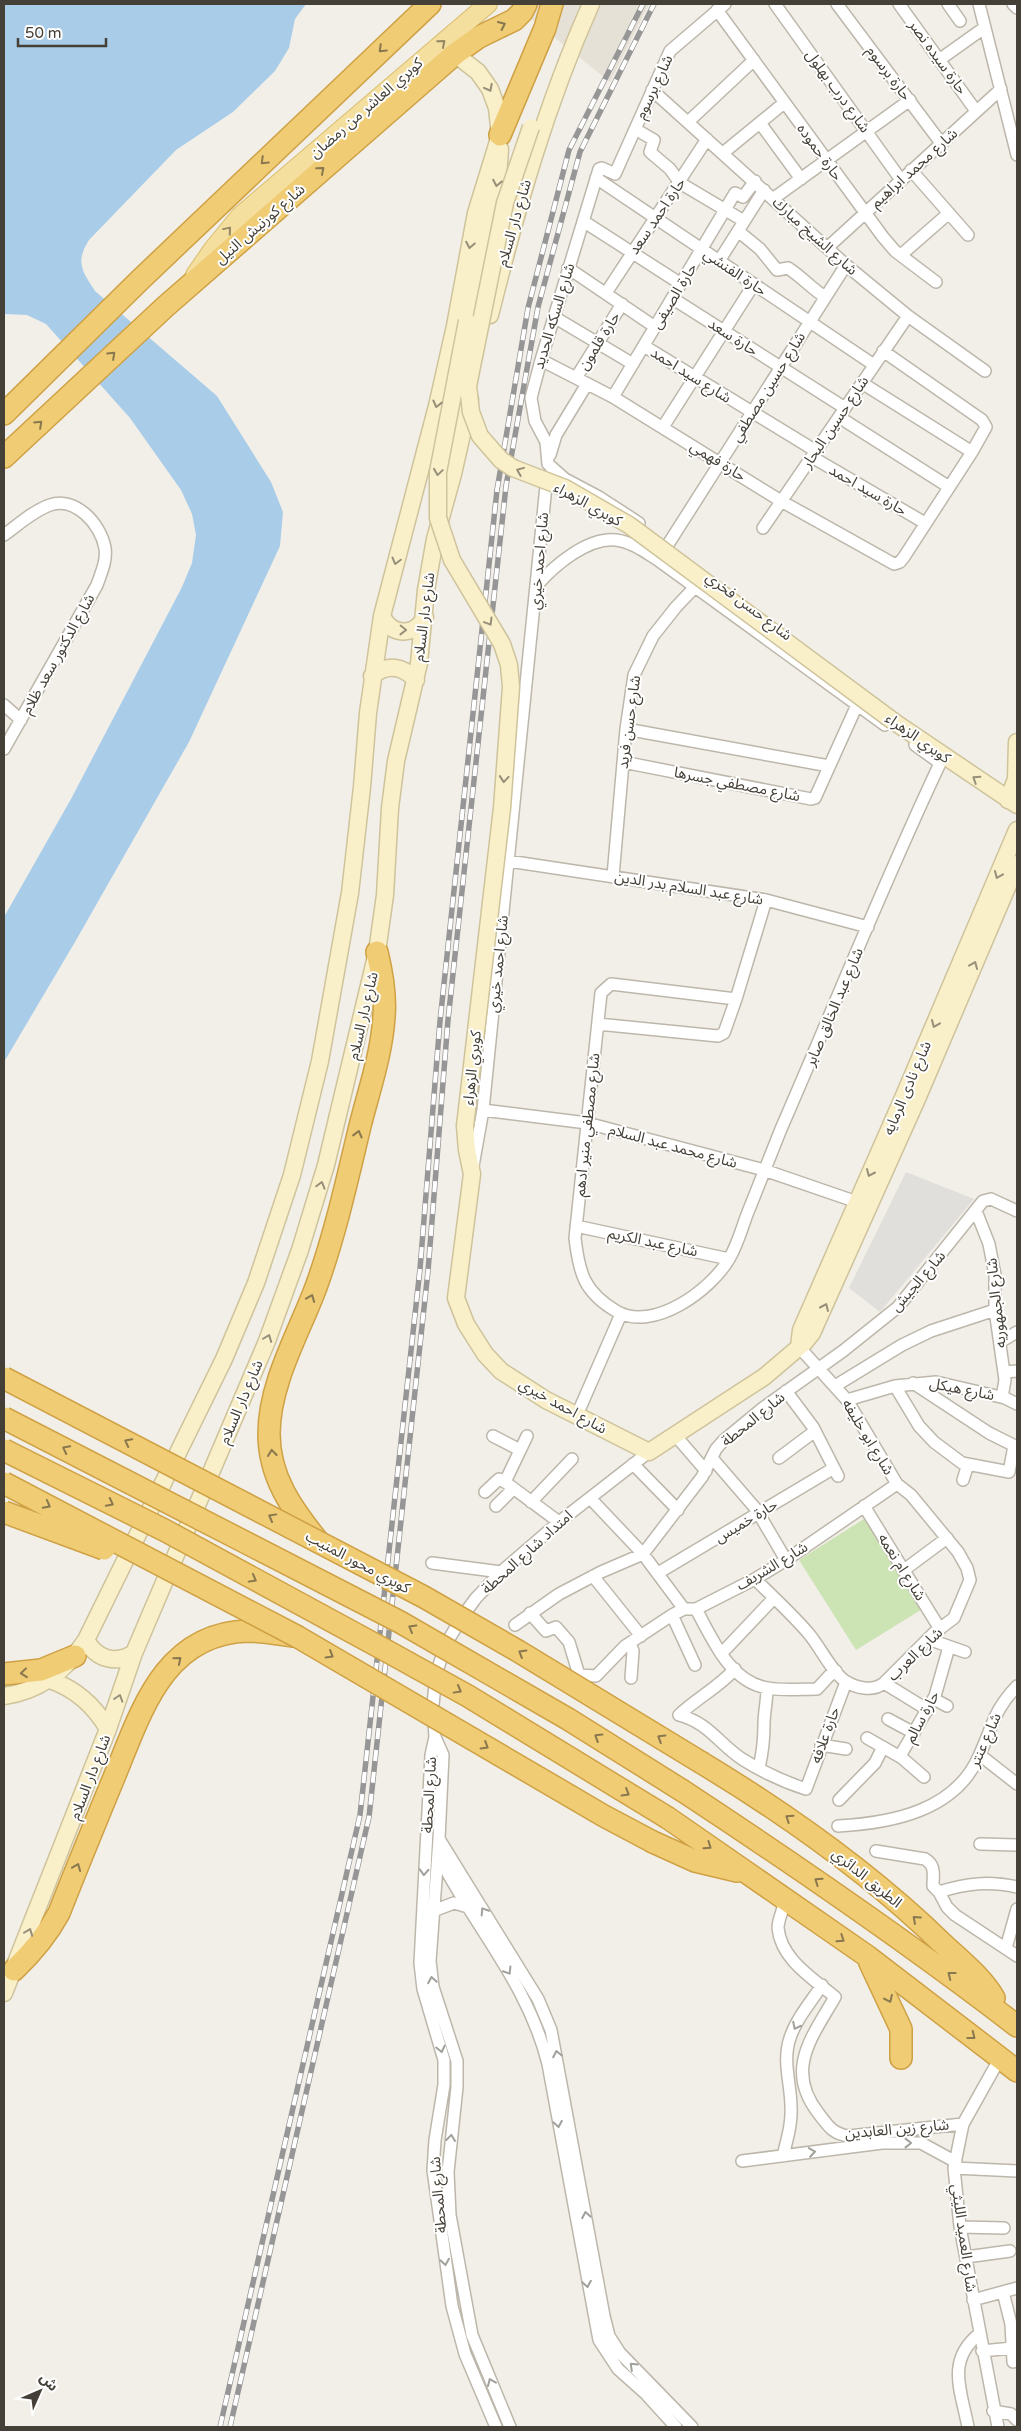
<svg xmlns="http://www.w3.org/2000/svg" width="1021" height="2431" viewBox="0 0 1021 2431" font-family="'Varela Round','Noto Sans Arabic',sans-serif">
  <style>
    .residential { fill: #e6e1d6 }
    .green { fill: #cce3b4 }
    .parking { fill: #e1dfdc }
    .water { fill: #a9cde9 }
    .lines { fill: none; stroke-linecap: round; stroke-linejoin: round }
    .street-casing { stroke: #bdb7ab; stroke-width: 14 }
    .secondary-casing { stroke: #cec39b; stroke-width: 19 }
    .primary-casing { stroke: #d8bd6f; stroke-width: 20 }
    .highway-casing { stroke: #cfa145; stroke-width: 24 }
    .street { stroke: #fff; stroke-width: 11 }
    .secondary { stroke: #f9f0ca; stroke-width: 16 }
    .primary { stroke: #f5df9e; stroke-width: 18 }
    .highway { stroke: #f0cc74; stroke-width: 21 }
    .rail-casing { stroke: #969696; stroke-width: 5.5 }
    .rail { stroke: #fff; stroke-width: 4; stroke-dasharray: 11; stroke-linecap: butt }
    .secondary-bridge-casing { stroke: #cec39b; stroke-width: 19; stroke-linecap: butt }
    .highway-bridge-casing { stroke: #cfa145; stroke-width: 24; stroke-linecap: butt }
    .secondary-bridge { stroke: #f9f0ca; stroke-width: 16 }
    .highway-bridge { stroke: #f0cc74; stroke-width: 21 }
    .oneway { stroke: #89784f }
    .oneway2 { stroke: #948865 }
    .oneway3 { stroke: #968f79 }
    .oneway4 { stroke: #a2a09b }
    .labels { text-anchor: middle; stroke-width: 4; stroke-linejoin: round; paint-order: stroke }
    .street-label { font-size: 15px; fill: #454037; stroke: #fff }
  </style>
  <rect width="100%" height="100%" fill="#f2efe8"/>
  <path class="residential" d="M513,4h136l-39,78z"/>
  <path class="green" d="M867,1517l57,91 -68,42 -57,-90z"/>
  <path class="parking" d="M906,1172l68,27 -94,113 -31,-24z"/>
  <path class="water" d="M4,4h302l-11,15 -6,29 -14,23 -42,41 -57,38 -87,90c-14,22 -7,31 6,51l122,105 54,86 12,30 -3,34 -91,196 -114,200 -71,120v-145l67,-118 111,-212 10,-24 4,-28 -4,-21 -11,-24 -51,-72 -84,-94 -19,-9 -23,-1z"/>
  <g class="lines">
    <g class="street-casing">
      <path id="street" d="M775,4l126,176
        M837,4l104,139
        M899,4l77,107
        M948,4l12,17
        M979,4l38,151
        M1013,4l4,4
        M717,10l166,227 12,14 41,31
        M939,60l45,-32
        M652,90l194,175 62,51 77,55
        M688,122l66,-62
        M760,123l41,56
        M635,129l19,11 -4,12 20,17 10,14 64,38
        M723,153l61,-50
        M911,170l57,65
        M596,178l278,187
        M774,198l136,-98
        M583,221l98,63
        M738,231l22,18 17,21 11,-2c14,9 23,20 37,29
        M827,248l174,-159
        M901,255l48,-42
        M719,261l45,-71
        M568,268l87,59
        M606,293l101,-154
        M672,298l173,110
        M554,317l79,47
        M644,346l172,105
        M541,360l72,37 168,104 113,63 6,-2 4,-5 68,-105 14,-25 -4,-7 -99,-69
        M576,378l46,-74
        M862,383l110,69
        M613,397l122,-204 8,4 12,-16
        M839,417l110,70
        M663,427l91,-143
        M550,455l6,-20 31,-51
        M812,457l113,66
        M639,523l-40,-26 -34,-18 -17,-15 -2,-22 -11,-21 -4,-23 10,-38 58,-191 3,-1 13,6 55,-123 55,-47
        M763,528l145,-212
        M4,535c14,-10 29,-24 46,-30 25,-9 51,19 55,43 2,13 -4,25 -8,37l-93,164
        M660,557l186,-292
        M538,584c17,-19 50,-47 78,-44 16,2 29,12 42,20l227,165
        M4,705l17,15
        M626,729l203,37
        M915,745l25,18
        M623,762l188,37 4,-1 42,-93
        M508,861l258,39 102,27
        M613,876l13,-147 8,-54 19,-39 23,-29 19,-20
        M736,999l-125,-15 -10,9 -26,245c4,35 9,54 41,73 37,22 95,-21 113,-52 9,-15 13,-32 19,-47 11,-28 22,-55 33,-83 54,-124 104,-250 162,-372l-5,-6
        M598,1024l120,12 6,-3 12,-34 30,-99
        M483,1110l104,13 177,47 93,32
        M473,1166l10,-56 64,-634
        M976,1211l13,33 6,31v35l10,70 -3,17
        M576,1226l153,33
        M1000,1342l17,-10
        M1005,1372l12,-1
        M913,1383l76,50 28,14
        M835,1386l67,-41 29,-14 64,-21
        M895,1386l24,40 15,16 28,21 47,9 5,-26
        M786,1391l27,36 25,49
        M847,1400l48,-14 41,-4 69,16 12,6
        M577,1415l44,-101
        M675,1435l31,36
        M493,1436l27,14
        M527,1436l-22,46 54,40
        M712,1458l44,51 30,51
        M779,1458l36,-27
        M633,1464l45,46
        M963,1480l5,-16
        M485,1492l14,-13 6,3
        M590,1498l53,56 41,55
        M531,1502l41,-43
        M496,1506l17,-17
        M864,1506l76,123
        M432,1563l69,9
        M904,1570l43,-32
        M658,1573l176,-105
        M593,1576l48,60
        M755,1579c18,18 38,36 54,55 11,13 23,38 36,47 11,7 28,11 39,2l50,-50 20,-15 16,-38 -3,-12 -9,-16 -47,-57 -14,-11 -50,-84 -48,-53
        M696,1609c16,29 34,74 72,79 15,3 33,1 49,1l12,-13 7,-5
        M530,1613l16,18 10,-4 13,15 10,33 17,1 29,-30 47,-31 12,-6h12l59,-30 31,-19 111,-76
        M672,1615l23,50
        M515,1625l44,-31 42,-22 42,-18 59,-77 14,-28 7,-8 40,-33 80,-57 55,-44 85,-106 8,-2 26,12
        M928,1639l37,13
        M630,1643l3,8 -2,27
        M721,1654l53,-56
        M884,1683l44,27
        M934,1699l13,7
        M679,1715c30,8 39,28 63,44 19,12 42,23 64,30l40,-107
        M679,1715c18,-17 40,-28 56,-46
        M888,1719l26,14
        M435,1737l-4,18 -11,208 3,26 21,71v25l-9,55 -2,30 19,136 13,48 31,73
        M867,1738l35,20 22,19
        M821,1745l25,4
        M980,1755l37,29
        M900,1756l35,-60 14,-49
        M759,1768c4,-17 5,-27 5,-44 0,-11 3,-23 3,-36
        M839,1800l36,-37 8,-16
        M838,1826c54,-3 117,-15 141,-70 14,-30 14,-45 38,-70
        M439,1839l99,160 13,31 53,286 5,20 11,17 72,74
        M980,1844l37,1
        M876,1851l49,8c11,7 8,15 8,27l6,6c28,-9 50,-11 78,-5
        M438,1855c37,73 90,128 110,209l51,276 19,29 28,25 30,33
        M939,1892l8,15 8,8 62,41
        M785,1901c-2,9 -7,19 -7,27 3,32 36,51 57,69 -23,40 -51,73 -16,117 9,12 14,20 30,22l114,-12
        M433,1911l21,-8 14,4
        M1006,1948l11,-39
        M783,2156c4,-17 9,-32 8,-49 0,-23 -9,-46 -1,-69 6,-19 21,-36 32,-53
        M742,2161l140,-18h39l35,19
        M954,2168l63,3
        M960,2227l44,1
        M966,2257l44,-6
        M1003,2292l8,32 2,38
        M973,2300l44,-12
        M982,2351l30,-3
        M993,2411l18,3 6,6
        M510,2427l-38,-92 -22,-120 -2,-43 9,-85v-26l-24,-74 -3,-26 9,-122 4,-84 -8,-18 -2,-32 3,-31 10,-30 16,-27 14,-19 25,-26 58,-50 90,-70
        M968,2427c-7,-37 -22,-66 11,-93
        M998,2427l-38,-200 -6,-59 9,-44 37,-66"/>
    </g>
    <g class="secondary-casing">
      <path id="secondary" d="M490,315c27,-108 56,-210 101,-311
        M467,321l31,-143 2,-29
        M382,616c9,20 33,21 43,1
        M372,676c15,-13 31,-10 44,4
        M893,721l124,84
        M1008,800l8,-21 1,-37
        M465,1126l2,24 5,24 -16,124 10,26 19,30 16,17 45,29 103,52 115,-75 40,-34 8,-10 105,-234 100,-235
        M799,1347l2,-17 102,-232 114,-268
        M86,1640c10,19 30,25 48,13
        M50,1680c26,9 44,25 58,49
        M4,1696c37,-5 62,-26 82,-56l138,-281 32,-76 36,-108 28,-114 30,-168 12,-106 6,-74 14,-97 55,-210 18,-80 21,-113 24,-78 -3,-27 -7,-19 -12,-17 -23,-18
        M4,1993l104,-264 26,-76 133,-312 33,-91 26,-85 51,-213 8,-57 5,-87 6,-47 23,-98 7,-73 9,-51 18,-65 17,-75"/>
    </g>
    <g class="primary-casing">
      <path id="primary" d="M195,275l18,-26 27,-33 248,-212"/>
    </g>
    <g class="highway-casing">
      <path id="highway" d="M500,135l45,-107 7,-24
        M4,414l137,-135 289,-275
        M4,457l162,-151 289,-252 24,-17 35,-17 8,-8 4,-8
        M318,1541c-26,-32 -49,-64 -49,-107 0,-51 30,-101 47,-147 19,-52 31,-107 44,-161 9,-36 22,-73 24,-110 2,-22 -2,-43 -7,-64
        M4,1674l37,-4 34,-14
        M702,1763c86,52 168,110 240,180 18,17 39,33 52,55
        M683,1791c114,75 226,152 334,235
        M668,1818l199,138 150,115
        M653,1842l42,19 42,10
        M870,1963l31,66v29
        M14,1970c19,-18 33,-35 45,-57 18,-46 37,-92 56,-138 26,-63 49,-142 133,-144 15,0 30,3 45,5"/>
    </g>
    <use href="#street" class="street"/>
    <use href="#secondary" class="secondary"/>
    <use href="#primary" class="primary"/>
    <use href="#highway" class="highway"/>
    <g class="rail-casing">
      <path id="rail" d="M220,2427l140,-612 60,-546 20,-248 57,-531 31,-182 41,-158 74,-146
        M230,2427l139,-610 59,-546 20,-251 58,-534 32,-179 42,-155 74,-148"/>
    </g>
    <use href="#rail" class="rail"/>
    <g class="secondary-bridge-casing">
      <path id="secondary-bridge" d="M531,127l-26,76 -37,183 3,26 9,24 21,24 12,8 52,20 64,37 264,196
        M465,1126l37,-318 9,-121 -2,-22 -7,-21 -50,-84 -14,-42v-46l29,-151"/>
    </g>
    <g class="highway-bridge-casing">
      <path id="highway-bridge" d="M4,1378l420,219 94,54 184,112
        M4,1418l396,204 168,97 115,72
        M4,1450l162,81 219,119 83,46 200,122
        M4,1483l294,154 306,179 49,26
        M4,1512l100,37"/>
    </g>
    <use href="#secondary-bridge" class="secondary-bridge"/>
    <use href="#highway-bridge" class="highway-bridge"/>
  </g>
  <defs><path id="oneway-chevron" d="M-2-3.5L2.5 0L-2 3.5" fill="none" stroke-width="1.6" stroke-linecap="round" stroke-linejoin="round" transform="scale(1.25)"/></defs>
  <g class="oneway">
    <use href="#oneway-chevron" transform="translate(502 25) rotate(-25)"/>
    <use href="#oneway-chevron" transform="translate(382 49) rotate(136)"/>
    <use href="#oneway-chevron" transform="translate(264 161) rotate(136)"/>
    <use href="#oneway-chevron" transform="translate(321 170) rotate(-41)"/>
    <use href="#oneway-chevron" transform="translate(112 355) rotate(-43)"/>
    <use href="#oneway-chevron" transform="translate(39 424) rotate(-43)"/>
    <use href="#oneway-chevron" transform="translate(358 1134) rotate(-76)"/>
    <use href="#oneway-chevron" transform="translate(311 1298) rotate(-68)"/>
    <use href="#oneway-chevron" transform="translate(128 1442) rotate(-153)"/>
    <use href="#oneway-chevron" transform="translate(66 1449) rotate(-153)"/>
    <use href="#oneway-chevron" transform="translate(272 1453) rotate(-97)"/>
    <use href="#oneway-chevron" transform="translate(110 1503) rotate(27)"/>
    <use href="#oneway-chevron" transform="translate(47 1505) rotate(28)"/>
    <use href="#oneway-chevron" transform="translate(272 1517) rotate(-151)"/>
    <use href="#oneway-chevron" transform="translate(253 1579) rotate(29)"/>
    <use href="#oneway-chevron" transform="translate(412 1628) rotate(-150)"/>
    <use href="#oneway-chevron" transform="translate(522 1653) rotate(-149)"/>
    <use href="#oneway-chevron" transform="translate(330 1655) rotate(30)"/>
    <use href="#oneway-chevron" transform="translate(178 1660) rotate(-40)"/>
    <use href="#oneway-chevron" transform="translate(24 1673) rotate(174)"/>
    <use href="#oneway-chevron" transform="translate(458 1690) rotate(29)"/>
    <use href="#oneway-chevron" transform="translate(598 1737) rotate(-148)"/>
    <use href="#oneway-chevron" transform="translate(661 1738) rotate(-148)"/>
    <use href="#oneway-chevron" transform="translate(485 1746) rotate(31)"/>
    <use href="#oneway-chevron" transform="translate(626 1793) rotate(31)"/>
    <use href="#oneway-chevron" transform="translate(789 1818) rotate(-146)"/>
    <use href="#oneway-chevron" transform="translate(708 1846) rotate(35)"/>
    <use href="#oneway-chevron" transform="translate(77 1867) rotate(-68)"/>
    <use href="#oneway-chevron" transform="translate(818 1881) rotate(-145)"/>
    <use href="#oneway-chevron" transform="translate(916 1919) rotate(-138)"/>
    <use href="#oneway-chevron" transform="translate(841 1939) rotate(34)"/>
    <use href="#oneway-chevron" transform="translate(951 1975) rotate(-142)"/>
    <use href="#oneway-chevron" transform="translate(889 1999) rotate(65)"/>
    <use href="#oneway-chevron" transform="translate(972 2036) rotate(38)"/>
  </g>
  <g class="oneway2">
    <use href="#oneway-chevron" transform="translate(442 43) rotate(-41)"/>
    <use href="#oneway-chevron" transform="translate(228 230) rotate(-50)"/>
  </g>
  <g class="oneway3">
    <use href="#oneway-chevron" transform="translate(489 88) rotate(62)"/>
    <use href="#oneway-chevron" transform="translate(497 183) rotate(101)"/>
    <use href="#oneway-chevron" transform="translate(470 245) rotate(101)"/>
    <use href="#oneway-chevron" transform="translate(437 404) rotate(104)"/>
    <use href="#oneway-chevron" transform="translate(520 471) rotate(-158)"/>
    <use href="#oneway-chevron" transform="translate(438 472) rotate(98)"/>
    <use href="#oneway-chevron" transform="translate(396 561) rotate(105)"/>
    <use href="#oneway-chevron" transform="translate(489 622) rotate(59)"/>
    <use href="#oneway-chevron" transform="translate(403 630) rotate(1)"/>
    <use href="#oneway-chevron" transform="translate(504 779) rotate(95)"/>
    <use href="#oneway-chevron" transform="translate(976 779) rotate(-147)"/>
    <use href="#oneway-chevron" transform="translate(998 875) rotate(113)"/>
    <use href="#oneway-chevron" transform="translate(974 965) rotate(-67)"/>
    <use href="#oneway-chevron" transform="translate(935 1024) rotate(113)"/>
    <use href="#oneway-chevron" transform="translate(870 1173) rotate(114)"/>
    <use href="#oneway-chevron" transform="translate(321 1185) rotate(-74)"/>
    <use href="#oneway-chevron" transform="translate(825 1307) rotate(-66)"/>
    <use href="#oneway-chevron" transform="translate(268 1338) rotate(-69)"/>
    <use href="#oneway-chevron" transform="translate(119 1698) rotate(-72)"/>
    <use href="#oneway-chevron" transform="translate(29 1932) rotate(-69)"/>
  </g>
  <g class="oneway4">
    <use href="#oneway-chevron" transform="translate(424 1872) rotate(93)"/>
    <use href="#oneway-chevron" transform="translate(484 1911) rotate(-122)"/>
    <use href="#oneway-chevron" transform="translate(508 1971) rotate(58)"/>
    <use href="#oneway-chevron" transform="translate(432 1980) rotate(-100)"/>
    <use href="#oneway-chevron" transform="translate(796 2026) rotate(117)"/>
    <use href="#oneway-chevron" transform="translate(441 2049) rotate(77)"/>
    <use href="#oneway-chevron" transform="translate(557 2054) rotate(-101)"/>
    <use href="#oneway-chevron" transform="translate(558 2124) rotate(80)"/>
    <use href="#oneway-chevron" transform="translate(451 2138) rotate(-83)"/>
    <use href="#oneway-chevron" transform="translate(908 2143)"/>
    <use href="#oneway-chevron" transform="translate(812 2152) rotate(-8)"/>
    <use href="#oneway-chevron" transform="translate(586 2215) rotate(-100)"/>
    <use href="#oneway-chevron" transform="translate(445 2262) rotate(81)"/>
    <use href="#oneway-chevron" transform="translate(587 2284) rotate(80)"/>
    <use href="#oneway-chevron" transform="translate(633 2366) rotate(-137)"/>
    <use href="#oneway-chevron" transform="translate(491 2382) rotate(-113)"/>
  </g>
  <g class="labels">
    <g class="street-label">
      <text transform="translate(938 57) rotate(54)" y="5">حارة سيده نصر</text>
      <text transform="translate(889 73) rotate(53)" y="5">حارة برسوم</text>
      <text transform="translate(654 87) rotate(-65)" y="5">شارع برسوم</text>
      <text transform="translate(838 91) rotate(54)" y="5">شارع درب بهلول</text>
      <text transform="translate(366 108) rotate(-41)" y="5">كوبري العاشر من رمضان</text>
      <text transform="translate(820 152) rotate(54)" y="5">حارة حموده</text>
      <text transform="translate(914 168) rotate(-42)" y="5">شارع محمد ابراهيم</text>
      <text transform="translate(657 216) rotate(-56)" y="5">حارة احمد سعد</text>
      <text transform="translate(514 223) rotate(-74)" y="5">شارع دار السلام</text>
      <text transform="translate(260 224) rotate(-41)" y="5">شارع كورنيش النيل</text>
      <text transform="translate(815 236) rotate(42)" y="5">شارع الشيخ مبارك</text>
      <text transform="translate(735 272) rotate(34)" y="5">حارة الفنشي</text>
      <text transform="translate(674 296) rotate(-59)" y="5">حارة الصيفى</text>
      <text transform="translate(554 316) rotate(-73)" y="5">شارع السكه الحديد</text>
      <text transform="translate(733 337) rotate(33)" y="5">حارة سعد</text>
      <text transform="translate(599 341) rotate(-58)" y="5">حارة قلمون</text>
      <text transform="translate(691 375) rotate(32)" y="5">شارع سيد احمد</text>
      <text transform="translate(768 387) rotate(-58)" y="5">شارع حسين مصطفي</text>
      <text transform="translate(835 422) rotate(-56)" y="5">شارع حسين البحار</text>
      <text transform="translate(718 461) rotate(32)" y="5">حارة فهمي</text>
      <text transform="translate(868 490) rotate(30)" y="5">حارة سيد احمد</text>
      <text transform="translate(588 504) rotate(29)" y="5">كوبري الزهراء</text>
      <text transform="translate(539 561) rotate(-85)" y="5">شارع احمد خيري</text>
      <text transform="translate(749 606) rotate(37)" y="5">شارع حسن فخري</text>
      <text transform="translate(424 617) rotate(-83)" y="5">شارع دار السلام</text>
      <text transform="translate(58 654) rotate(-61)" y="5">شارع الدكتور سعد ظلام</text>
      <text transform="translate(629 722) rotate(-82)" y="5">شارع حسن فريد</text>
      <text transform="translate(918 738) rotate(35)" y="5">كوبري الزهراء</text>
      <text transform="translate(737 784) rotate(11)" y="5">شارع مصطفي جسرها</text>
      <text transform="translate(689 888) rotate(9)" y="5">شارع عبد السلام بدر الدين</text>
      <text transform="translate(498 964) rotate(-84)" y="5">شارع احمد خيري</text>
      <text transform="translate(834 1007) rotate(-67)" y="5">شارع عبد الخالق صابر</text>
      <text transform="translate(363 1016) rotate(-77)" y="5">شارع دار السلام</text>
      <text transform="translate(472 1068) rotate(-84)" y="5">كوبري الزهراء</text>
      <text transform="translate(907 1088) rotate(-67)" y="5">شارع نادى الرمايه</text>
      <text transform="translate(587 1125) rotate(-84)" y="5">شارع مصطفي منير ادهم</text>
      <text transform="translate(673 1146) rotate(15)" y="5">شارع محمد عبد السلام</text>
      <text transform="translate(653 1242) rotate(12)" y="5">شارع عبد الكريم</text>
      <text transform="translate(918 1281) rotate(-49)" y="5">شارع الجيش</text>
      <text transform="translate(996 1303) rotate(-96)" y="5">شارع الجمهوريه</text>
      <text transform="translate(962 1389) rotate(11)" y="5">شارع هيكل</text>
      <text transform="translate(241 1402) rotate(-67)" y="5">شارع دار السلام</text>
      <text transform="translate(563 1406) rotate(29)" y="5">شارع احمد خيري</text>
      <text transform="translate(753 1419) rotate(-39)" y="5">شارع المحطة</text>
      <text transform="translate(868 1437) rotate(59)" y="5">شارع ابو خليفه</text>
      <text transform="translate(746 1521) rotate(-31)" y="5">حارة خميس</text>
      <text transform="translate(527 1552) rotate(-42)" y="5">امتداد شارع المحطة</text>
      <text transform="translate(358 1562) rotate(28)" y="5">كوبري محور المنيب</text>
      <text transform="translate(772 1566) rotate(-31)" y="5">شارع الشريف</text>
      <text transform="translate(902 1567) rotate(58)" y="5">شارع ام نعمه</text>
      <text transform="translate(915 1654) rotate(-44)" y="5">شارع العرب</text>
      <text transform="translate(922 1717) rotate(-62)" y="5">حارة سالم</text>
      <text transform="translate(825 1735) rotate(-70)" y="5">حارة علافه</text>
      <text transform="translate(985 1740) rotate(-66)" y="5">شارع عنتر</text>
      <text transform="translate(90 1777) rotate(-69)" y="5">شارع دار السلام</text>
      <text transform="translate(429 1795) rotate(-87)" y="5">شارع المحطة</text>
      <text transform="translate(867 1878) rotate(39)" y="5">الطريق الدائري</text>
      <text transform="translate(897 2129) rotate(-5)" y="5">شارع زين العابدين</text>
      <text transform="translate(438 2195) rotate(-95)" y="5">شارع المحطة</text>
      <text transform="translate(964 2238) rotate(82)" y="5">شارع العميد الليثي</text>
    </g>
  </g>
  <rect width="1021" height="2431" fill="none" stroke="#454037" stroke-width="10"/>
  <g transform="translate(40 2391) rotate(45)" stroke="#ffffff" stroke-width="4" paint-order="stroke">
  <path d="M0-4L9 19L0 12L-9 19Z" fill="#454037"/>
  <text y="-8" font-size="14" font-weight="bold" text-anchor="middle" fill="#454037">ش</text>
  </g>
  <path d="M18 38v8h88v-8" fill="none" stroke="#454037" stroke-width="2.5"/>
  <text x="25" y="38" font-size="15" fill="#454037" stroke="#ffffff" stroke-width="4" paint-order="stroke">50 m</text>
</svg>
